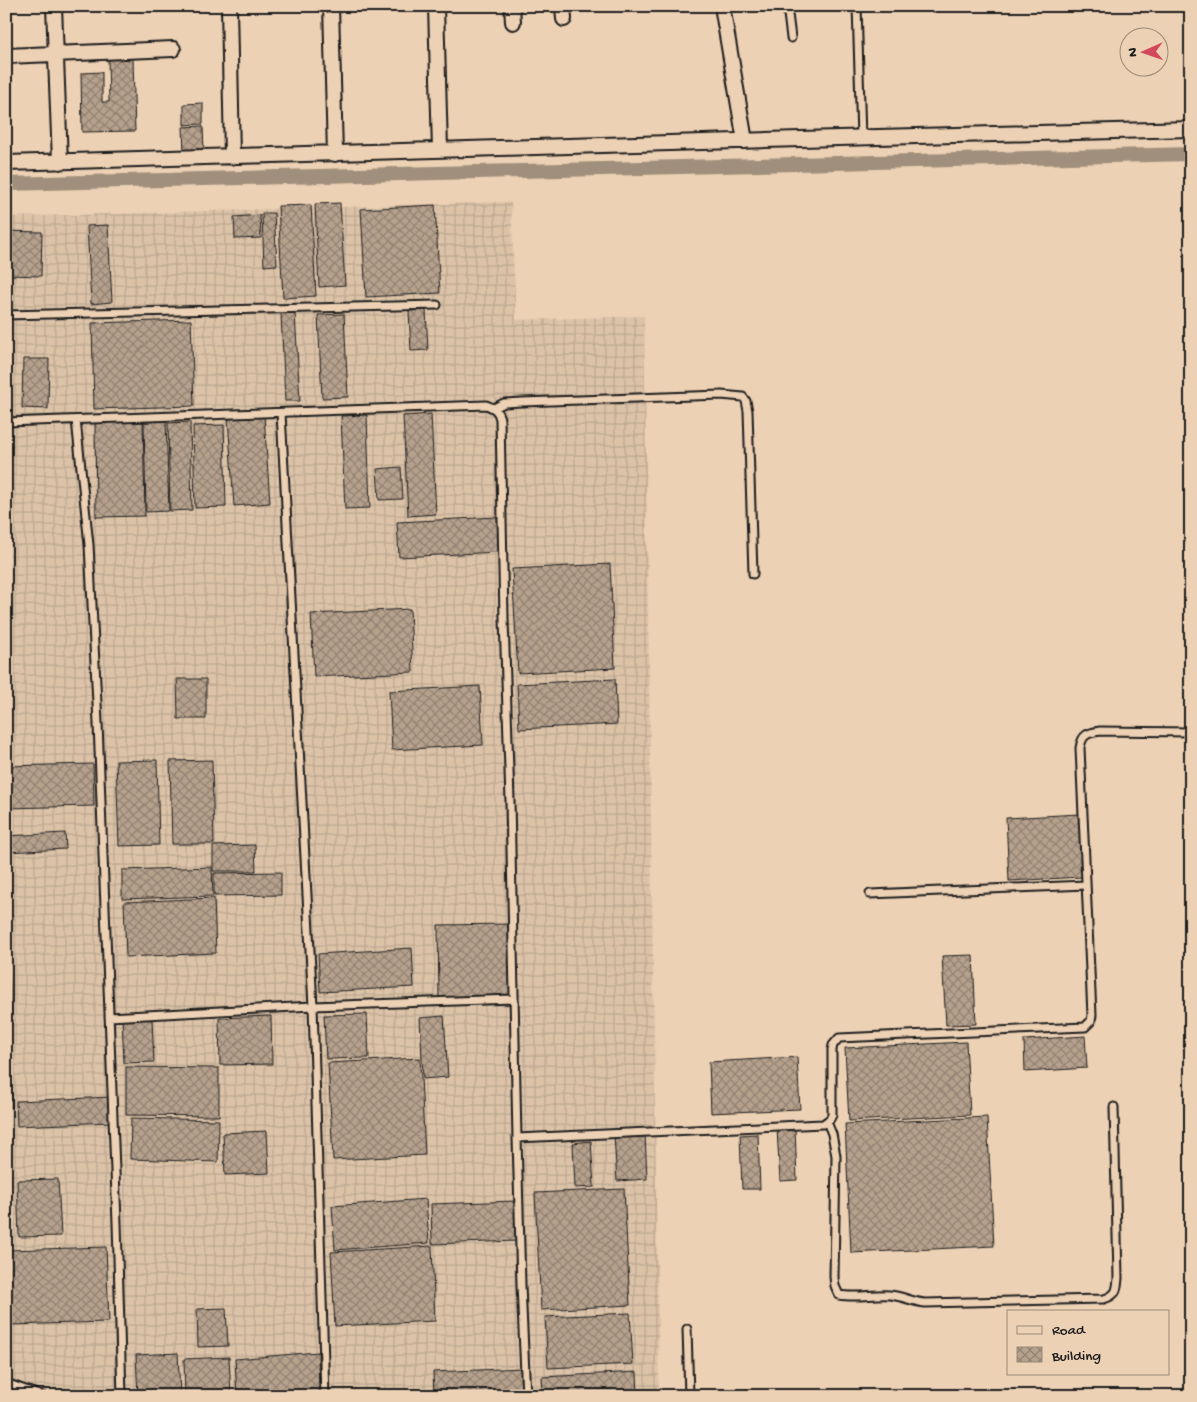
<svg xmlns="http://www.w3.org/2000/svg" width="1197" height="1402" viewBox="0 0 1197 1402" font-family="'Gochi Hand',sans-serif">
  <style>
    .industrial { fill: url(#industrial-grid) }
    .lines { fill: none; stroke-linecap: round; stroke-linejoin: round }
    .canal { stroke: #a08f7c; stroke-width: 14 }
    .building { fill: url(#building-cross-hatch); stroke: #1c1c1c }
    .service-casing { stroke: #1c1c1c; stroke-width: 11 }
    .minor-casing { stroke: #1c1c1c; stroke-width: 18 }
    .service { stroke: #edd1b4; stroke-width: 7 }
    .minor { stroke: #edd1b4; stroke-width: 14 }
  </style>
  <defs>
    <pattern id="industrial-grid" width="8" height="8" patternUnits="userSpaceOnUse" patternTransform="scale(1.25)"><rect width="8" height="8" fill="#dcc3a8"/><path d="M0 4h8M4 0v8" fill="none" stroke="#bca790"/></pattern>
    <pattern id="building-cross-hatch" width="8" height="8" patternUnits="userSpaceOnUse" patternTransform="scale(1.25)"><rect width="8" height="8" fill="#b6a18d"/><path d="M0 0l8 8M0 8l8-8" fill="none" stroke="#938272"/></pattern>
  </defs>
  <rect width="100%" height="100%" fill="#edd1b4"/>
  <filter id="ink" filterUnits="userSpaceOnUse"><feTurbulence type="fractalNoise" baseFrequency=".02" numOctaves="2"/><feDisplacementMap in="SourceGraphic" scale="10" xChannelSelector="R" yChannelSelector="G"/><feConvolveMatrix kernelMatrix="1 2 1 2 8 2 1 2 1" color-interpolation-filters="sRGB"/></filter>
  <g filter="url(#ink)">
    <path class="industrial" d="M511,202l5,118 128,-4 15,1080h-653v-1179z"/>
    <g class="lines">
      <path class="canal" d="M6,184l1185,-30"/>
    </g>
    <path class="building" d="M133,58l2,73 -53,1 -1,-59 21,-1v30h7l-1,-43z
      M203,103v21l-19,1v-21z
      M203,126l1,26 -20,1 -1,-26z
      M340,203l5,82 -26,2 -4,-83z
      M311,205l5,91 -33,2 -5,-92z
      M435,205l5,88 -74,4 -5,-88z
      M262,213h12l3,52 -13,1z
      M260,215l1,23 -26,1 -1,-22z
      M108,225l4,77 -21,2 -4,-78z
      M6,231l36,1 -1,44 -35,-1z
      M426,310l2,40 -17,1 -2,-40z
      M281,313h14l5,88h-15z
      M344,314l4,83 -26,1 -4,-83z
      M191,320l3,86 -100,3 -2,-86z
      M23,359h26l-1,50 -26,-1z
      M431,414l5,100 -28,2 -5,-100z
      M367,415l3,93 -25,1 -4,-93z
      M264,416l6,87 -36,3 -6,-88z
      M95,419h48l2,97 -49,1z
      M166,421l3,90 -23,1 -2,-90z
      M190,422l2,88 -22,1 -2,-88z
      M224,425l2,82 -31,1 -2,-82z
      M401,467l2,32 -24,1 -2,-31z
      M497,517l2,35 -100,5 -2,-35z
      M610,564l5,104 -97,5 -6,-104z
      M410,609l3,63 -99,5 -3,-63z
      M177,679h29v40h-28z
      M615,679l2,45 -98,5 -2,-45z
      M480,686l3,59 -91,5 -3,-59z
      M157,760l2,85 -40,1 -3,-85z
      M212,760l2,84h-42l-2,-83z
      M93,764l1,42 -88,2v-42z
      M1079,814l3,63 -73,4 -3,-63z
      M65,833l1,16 -60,3v-16z
      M255,845l1,26h-43v-25z
      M212,867l1,29 -91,3v-29z
      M281,872v23l-67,1v-23z
      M6,895l5,117h-5z
      M214,898l2,55 -90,4 -2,-55z
      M510,924l2,72 -73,2 -1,-73z
      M412,948l2,39 -94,5 -2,-38z
      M973,955l3,69 -30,1 -4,-69z
      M367,1014l2,44 -43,1 -2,-44z
      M271,1016l1,48 -52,1 -1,-47z
      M444,1016l4,61 -25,2 -3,-61z
      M152,1018l2,44 -30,1 -2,-44z
      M1085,1036l2,32 -62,4 -1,-32z
      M966,1042l4,73 -121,6 -4,-73z
      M797,1057l3,52 -89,4 -2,-51z
      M420,1058l5,97 -92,5 -5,-97z
      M6,1060h4l2,47h-6z
      M126,1067l93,1v48l-93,-1z
      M111,1097l1,25 -95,4 -1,-25z
      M987,1117l7,129 -143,7 -6,-129z
      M131,1118l88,2 -1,42 -88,-3z
      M795,1128l2,52 -17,1 -3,-52z
      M267,1131l2,42 -44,2 -2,-42z
      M645,1134l2,45 -30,2 -3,-46z
      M758,1134l2,55h-18l-2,-54z
      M591,1141l3,46 -19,1 -2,-45z
      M58,1179l3,57 -42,1 -2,-57z
      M624,1189l6,116 -89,5 -6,-117z
      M426,1199l3,44 -94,7 -3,-44z
      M516,1201l1,40 -85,3 -1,-40z
      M432,1246l3,75 -100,5 -4,-74z
      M106,1247l3,75 -98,3 -3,-75z
      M226,1308l2,38 -30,1 -1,-38z
      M630,1313l3,51 -85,4 -3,-51z
      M318,1352l1,43 -82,1 -2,-37z
      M178,1353l2,43h-42l-2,-41z
      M229,1357l2,39h-46l-1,-37z
      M524,1368l1,28h-91l-1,-24z
      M637,1372l1,24h-95l-1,-19z
      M6,1389l14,7h-14z"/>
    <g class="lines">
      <g class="service-casing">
        <path id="service" d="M787,6l4,32
          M857,6l4,132
          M6,315l431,-10
          M494,408l10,-5 18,-1 199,-7 22,2 3,4 2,10 5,163
          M281,413l32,593 12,390
          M76,420l13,125 9,178 19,500 5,173
          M6,422l480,-17c8,3 12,5 14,14l4,200 6,182 7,337 4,147 5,111
          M870,894l216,-9
          M109,1017l204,-11 200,-7
          M827,1122l5,12 4,22 -2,121 1,9 4,9c17,3 34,-1 51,0 12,1 23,7 35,8l179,-4c13,-4 13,-9 14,-21l-4,-171
          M517,1138l306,-14 7,-5 2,-4v-65l1,-5 6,-7 246,-11 6,-6 1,-6 -12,-267c2,-14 8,-15 20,-17l91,1
          M687,1329l2,67
          M6,1383l36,13"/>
      </g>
      <g class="minor-casing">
        <path id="minor" d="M54,6l6,156
          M229,6l3,151
          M331,6l4,148
          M436,6l4,144
          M512,6l1,16
          M563,6l1,13
          M722,6l23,135
          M6,56l167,-7
          M6,163l794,-24 391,-10"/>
      </g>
      <use href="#service" class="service"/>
      <use href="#minor" class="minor"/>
    </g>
  </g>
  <rect width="1197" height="1402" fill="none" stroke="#edd1b4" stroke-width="25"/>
  <rect x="12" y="12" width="1172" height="1377" fill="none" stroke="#1c1c1c" stroke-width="2" filter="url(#ink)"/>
  <rect x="1007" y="1310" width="162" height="65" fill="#edd1b4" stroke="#998977"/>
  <rect x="1017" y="1326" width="25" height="8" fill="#edd1b4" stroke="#998977"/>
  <text x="1052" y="1334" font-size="15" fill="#1c1c1c">Road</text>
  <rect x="1017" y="1347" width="25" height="15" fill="url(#building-cross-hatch)" stroke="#998977"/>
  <text x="1052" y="1360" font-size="15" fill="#1c1c1c">Building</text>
  <g transform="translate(1144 52) rotate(268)"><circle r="24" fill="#edd1b4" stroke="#998977"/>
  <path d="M0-4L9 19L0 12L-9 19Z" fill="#d1495b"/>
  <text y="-8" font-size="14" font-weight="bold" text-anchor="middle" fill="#1c1c1c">N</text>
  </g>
</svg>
